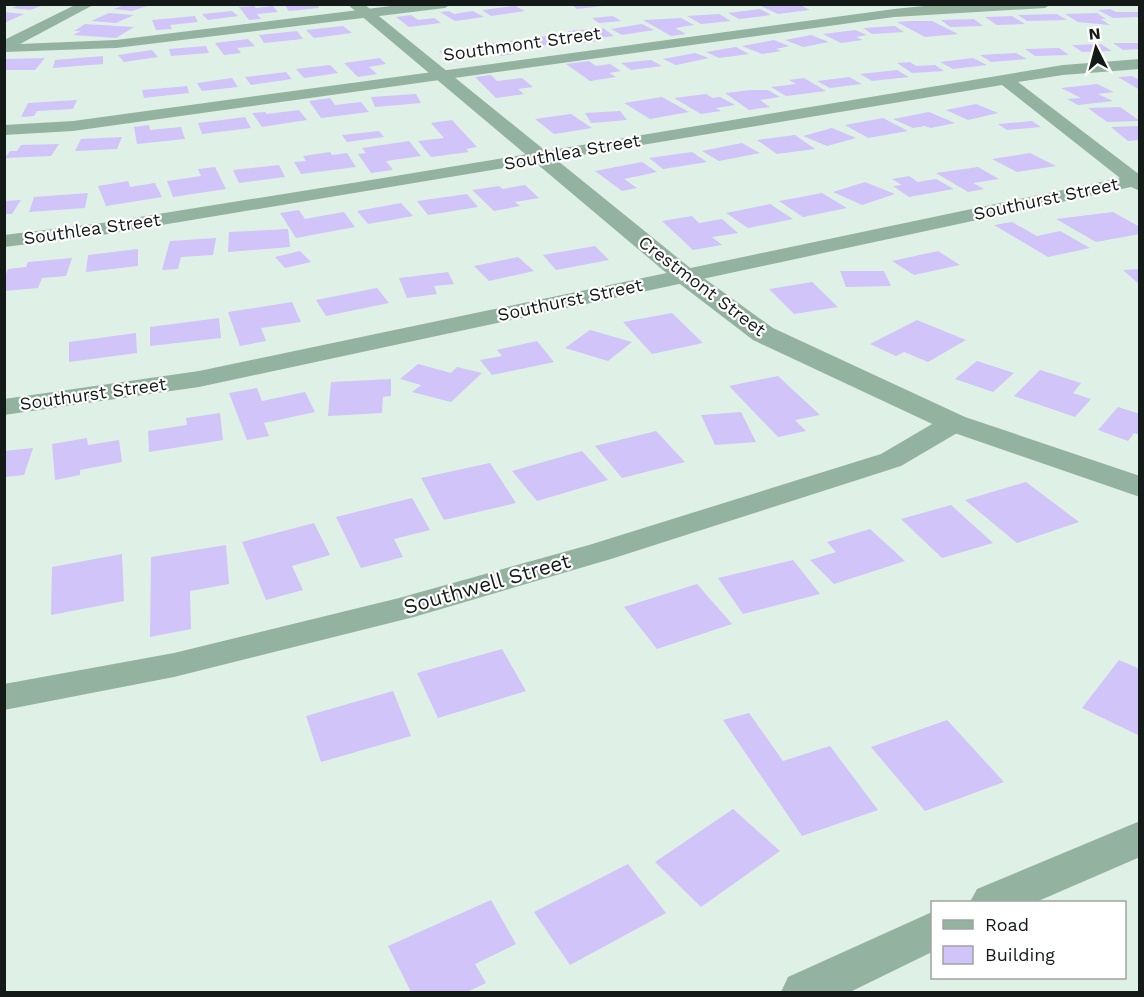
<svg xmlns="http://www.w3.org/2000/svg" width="1144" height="997" viewBox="0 0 1144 997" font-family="'Work Sans',sans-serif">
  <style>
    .building { fill: #d0c4f9 }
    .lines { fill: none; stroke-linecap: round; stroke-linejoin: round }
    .minor { fill: #94b2a0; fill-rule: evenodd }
    .tertiary { fill: #94b2a0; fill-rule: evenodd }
    .labels { text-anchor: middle; stroke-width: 4.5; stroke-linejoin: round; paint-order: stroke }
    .far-street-label { font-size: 18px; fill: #141a17; stroke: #fff }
    .street-label { font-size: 21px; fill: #141a17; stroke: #fff }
  </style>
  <rect width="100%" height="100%" fill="#dff1e6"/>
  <path class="building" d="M22,4h22v1l-14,5 -18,-2z
    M127,4h23v1l-18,6 -18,-2z
    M284,4h33l2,4 -30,3z
    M571,4h32v2l-26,3z
    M777,4h21l12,6 -32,4 -19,-9z
    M254,6l2,2 17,-2 5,6 -21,2 4,5 -12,1 -10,-13z
    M515,6l10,5 -34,5 -9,-6z
    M760,9l11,6 -32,4 -11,-6z
    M1110,9l6,3h24v5l-27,1 -15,-8z
    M232,11l6,5 -30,4 -6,-6z
    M449,11l5,3 19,-3 11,6 -29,4 -15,-9z
    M4,12l20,2 -20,9z
    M109,13l25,2 -18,8 -25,-2z
    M1097,13l9,6h-5l9,6 -32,-3 -13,-8z
    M719,14l12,7 -30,3 -14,-8z
    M1057,14l10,6 -40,1 -9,-6z
    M411,15l7,5 16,-2 7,5 -32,4 -13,-10z
    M195,16l3,6 -28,3 2,4 -16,1 -4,-10z
    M613,16l8,5 -22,2 -7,-5z
    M1012,16l13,8 -28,1 -12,-8z
    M681,18l13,7 -19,3 11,6 -15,2 -28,-16z
    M974,19l9,7 -33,1 -9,-7z
    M908,21h24l26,13 -33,3 -28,-15z
    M85,24l49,3 -18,11 -43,-3 8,-4h-7z
    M642,24l12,6 -32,5 -11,-6z
    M343,26l9,7 -38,5 -8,-8z
    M895,26l9,6 -32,2 -9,-6z
    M603,28l11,8 -16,2 3,3 -20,2 -13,-12z
    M855,30l12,5 -11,2 7,3 -22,3 -18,-9z
    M297,31l6,8 -39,4 -5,-8z
    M557,34l13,6 -29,6 -13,-7z
    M811,35l18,7 -26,5 -18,-7z
    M248,39l7,7 -18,2 4,5 -17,2 -9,-12z
    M516,40l11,8 -19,2 6,4 -13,2 -17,-12z
    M774,40l15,6 -13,3 5,2 -19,3 -20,-8z
    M1113,43h27v6l-17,1z
    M1101,44l11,7 -30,1 -10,-7z
    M206,46l3,7 -38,3 -2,-7z
    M479,46l9,7 -30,4 4,3 -11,2 -12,-11z
    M736,47l13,7 -30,4 -13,-6z
    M1059,48l10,7 -34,1 -10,-7z
    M152,50l6,7 -34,5 -6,-7z
    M695,53l14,5 -33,7 -13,-6z
    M1016,53l11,6 -36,3 -11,-7z
    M103,56v8l-50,4 2,-8z
    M45,58l-10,12h-31v-11z
    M380,58l6,6 -17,3 8,7 -19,3 -14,-14z
    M973,58l14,7 -34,4 -13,-7z
    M651,60l11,6 -31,4 -10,-7z
    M589,61l7,5 14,-2 11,7 -12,2 7,4 -26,4 -24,-17z
    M910,62l6,4 19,-1 9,6 -32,2 -15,-10z
    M330,65l8,8 -34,5 -8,-9z
    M897,70l12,7 -37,4 -12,-7z
    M286,72l6,7 -41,6 -6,-8z
    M491,75l6,6 25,-3 11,9 -15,2 6,5 -28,4 -21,-21z
    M1132,76l8,4v10l-22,-13z
    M849,77l13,7 -32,4 -13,-7z
    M232,78l6,9 -36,4 -5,-8z
    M804,78l22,13 -40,5 -15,-9 25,-3 -7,-4z
    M1097,84l17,8 -16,2 15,7 -35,4 -11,-6 14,-1 -20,-10z
    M187,86l2,7 -45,5 -2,-8z
    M751,90h17l12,7 -20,3 10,7 -21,3 -24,-17z
    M416,94l5,9 -46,4 -4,-10z
    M706,94l7,4 7,-1 15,8 -19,3 5,3 -20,3 -27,-16z
    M662,97l27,15 -39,7 -26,-16z
    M330,98l5,7 26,-3 8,10 -48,6 -12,-17z
    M77,100l-4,9 -36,2 -3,5 -13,1 7,-14z
    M976,104l22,9 -30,7 -22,-10z
    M1120,107l20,14 -33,1 -19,-14z
    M299,110l8,10 -45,7 -10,-14 13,-1 2,2z
    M620,111l7,9 -36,3 -6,-10z
    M929,112l26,11 -24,5 -6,-2 -12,2 -20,-9z
    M571,114l21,14 -38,6 -19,-15z
    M245,117l6,11 -49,6 -4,-11z
    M883,118l25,13 -40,7 -23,-13z
    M452,120l25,27 -11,2 3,3 -38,5 -13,-16 26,-3 -13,-15z
    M1032,121l9,6 -34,3 -9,-6z
    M149,125l1,5 31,-3 4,12 -48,5 -3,-17z
    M1140,126v14l-12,1 -17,-14z
    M832,128l24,10 -29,8 -24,-10z
    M379,131l5,6 -37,5 -5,-7z
    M795,135l20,14 -38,5 -20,-14z
    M122,137l-5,12 -42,2 6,-12z
    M409,141l12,15 -35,5 7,9 -22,3 -13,-19 8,-1 -4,-5z
    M742,143l18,10 -41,8 -17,-10z
    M59,144l-8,12 -46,2 5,-7h7l4,-6z
    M330,152l2,3 15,-2 9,14 -55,7 -7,-12 12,-1 -3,-5z
    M692,152l15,10 -44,7 -14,-11z
    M1030,153l26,13 -39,6 -25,-13z
    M642,162l15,10 -33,7 13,9 -15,3 -27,-20z
    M279,165l6,12 -46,6 -6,-13z
    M215,167l11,22 -53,8 -6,-16 34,-5 -3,-7z
    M978,167l21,12 -26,4 11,6 -16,3 -32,-19z
    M909,176l9,6 18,-3 18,10 -45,8 -16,-11 9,-1 -10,-6z
    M128,181l2,6 25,-4 7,14 -56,9 -8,-20z
    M865,182l30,12 -33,11 -29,-13z
    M525,185l14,13 -24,4 5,4 -26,5 -22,-21 27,-4 4,3z
    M88,193l-3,15 -56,4 5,-15z
    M822,193l25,15 -44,9 -24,-16z
    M467,194l11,13 -50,8 -11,-14z
    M21,200l-9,14h-8v-13z
    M401,203l12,13 -45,8 -11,-13z
    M770,204l23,15 -45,9 -22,-15z
    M299,210l6,9 39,-7 11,15 -59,11 -16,-25z
    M1113,212l27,15v7l-44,8 -40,-23z
    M692,216l7,7 23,-4 16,14 -26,4 10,8 -29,5 -31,-29z
    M1012,222l25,14 23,-5 30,17 -42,9 -54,-32z
    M288,229l2,18 -62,5 1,-20z
    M216,238l-3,17 -32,2 -3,12 -16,1 8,-29z
    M595,246l14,14 -53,10 -13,-15z
    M138,249v17l-52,6 2,-17z
    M300,251l11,11 -26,6 -10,-11z
    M938,251l22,14 -46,10 -22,-14z
    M518,257l16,14 -45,10 -15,-15z
    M72,258l-6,18 -24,2 -4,10 -34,3v-12l4,-10 18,-2 2,-5z
    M1140,269v16l-17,-15z
    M840,271h44l7,15 -45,1z
    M448,272l6,12 -20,2 3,8 -30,4 -8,-20z
    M812,282l26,25 -44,7 -25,-25z
    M377,288l12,15 -63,13 -10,-16z
    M292,302l9,20 -40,6 5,13 -26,5 -12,-34z
    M672,313l31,30 -51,11 -29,-32z
    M219,318l2,20 -71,8v-19z
    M917,320l49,20 -38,22 -24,-10 -8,4 -26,-12z
    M590,330l42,12 -24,19 -43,-13z
    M136,333l1,20 -68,9v-20z
    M537,341l17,21 -62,13 -12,-15 22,-4 -5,-6z
    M977,361l37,12 -21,19 -38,-13z
    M418,364l33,9 6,-6 25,6 -31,29 -39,-10 9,-7 -21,-6z
    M1040,370l41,13 -8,10 18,6 -16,18 -61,-21z
    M778,376l42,39 -25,5 11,11 -28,6 -49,-51z
    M391,379v17l-8,1 -1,16 -54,3 3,-34z
    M257,388l5,13 43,-9 10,20 -51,11 5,13 -22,4 -18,-47z
    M1118,407l22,7v21l-6,-2 -6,8 -30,-11z
    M741,412l15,30 -41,3 -14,-30z
    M220,413l3,27 -74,12 -1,-21 39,-6 -1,-7z
    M656,431l29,31 -63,16 -27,-32z
    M87,438l1,7 31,-5 3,22 -42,8v5l-25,5 -3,-36z
    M33,448l-9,27 -20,2v-26z
    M582,451l26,29 -71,21 -25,-30z
    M490,463l26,40 -72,17 -23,-42z
    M1026,482l53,40 -62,21 -52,-43z
    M412,498l18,32 -36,9 9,18 -42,11 -25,-51z
    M951,505l42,38 -51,15 -41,-39z
    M314,523l16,32 -38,11 11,24 -37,10 -24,-58z
    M870,529l35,32 -71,23 -24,-24 26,-8 -9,-10z
    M226,545l3,39 -39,7 1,38 -41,8 1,-80z
    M122,554l2,47 -73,14 1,-48z
    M793,560l27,34 -77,20 -25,-36z
    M697,584l35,40 -75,25 -33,-42z
    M502,649l24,42 -88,27 -21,-45z
    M1119,660l21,9 -2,66 -56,-27z
    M393,691l18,45 -90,26 -15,-46z
    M749,713l34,48 47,-15 48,64 -76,26 -79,-116z
    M947,720l57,62 -79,29 -54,-64z
    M733,809l47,42 -79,56 -46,-45z
    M628,864l38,49 -96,52 -36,-53z
    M491,900l25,44 -41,20 11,19 -19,9h-56l-23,-46z"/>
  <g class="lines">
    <path class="minor" d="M77,4h18l-75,40 96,-4 291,-36h44l-6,4 -329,40 -112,4v-12z
      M944,4h107l-6,4 -151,9 -821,114 -69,4v-10l69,-4 821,-112z
      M1140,59v10l-77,6 -45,7 122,93v16l-9,-4 -932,200 -195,28v-16l195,-28 921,-193 -118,-93 -900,150 -98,12v-12l98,-12 275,-44 686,-114z
      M954,415l10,2 4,6 -4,6 -63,37 -290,93 -197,58 -240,60 -170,33v-26l170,-31 225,-55 190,-53 292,-91 63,-37z
      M1140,821v36l-104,45h-66l7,-13z
      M932,912v40l-82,40h-69l7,-15z"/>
    <path class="tertiary" d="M347,4h17l330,267 79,57 192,89 175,59v21l-197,-68 -190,-89 -77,-59z"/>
  </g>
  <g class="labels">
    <g class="far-street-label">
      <text transform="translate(522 44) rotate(-8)" y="6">Southmont Street</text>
      <text transform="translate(572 152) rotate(-10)" y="6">Southlea Street</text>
      <text transform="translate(1046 199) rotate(-12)" y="6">Southurst Street</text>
      <text transform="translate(92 229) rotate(-8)" y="6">Southlea Street</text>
      <text transform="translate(702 286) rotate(37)" y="6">Crestmont Street</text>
      <text transform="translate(570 300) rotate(-12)" y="6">Southurst Street</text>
      <text transform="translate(93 394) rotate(-8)" y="6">Southurst Street</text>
    </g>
    <g class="street-label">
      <text transform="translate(487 584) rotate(-16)" y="7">Southwell Street</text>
    </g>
  </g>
  <rect width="1144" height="997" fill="none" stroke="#141a17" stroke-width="12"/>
  <rect x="931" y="901" width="195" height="78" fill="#ffffff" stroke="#a1a3a2" stroke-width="1.5"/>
  <rect x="943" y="920" width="30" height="9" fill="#94b2a0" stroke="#a1a3a2" stroke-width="1.5"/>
  <text x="985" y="931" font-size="18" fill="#141a17">Road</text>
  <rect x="943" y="946" width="30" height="18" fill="#d0c4f9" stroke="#a1a3a2" stroke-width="1.5"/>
  <text x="985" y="961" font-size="18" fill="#141a17">Building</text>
  <g transform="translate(1096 48) rotate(354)" stroke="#ffffff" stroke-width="4.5" paint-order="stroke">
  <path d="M0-4.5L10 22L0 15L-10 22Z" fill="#141a17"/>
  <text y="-9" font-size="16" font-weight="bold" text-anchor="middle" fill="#141a17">N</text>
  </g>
</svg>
